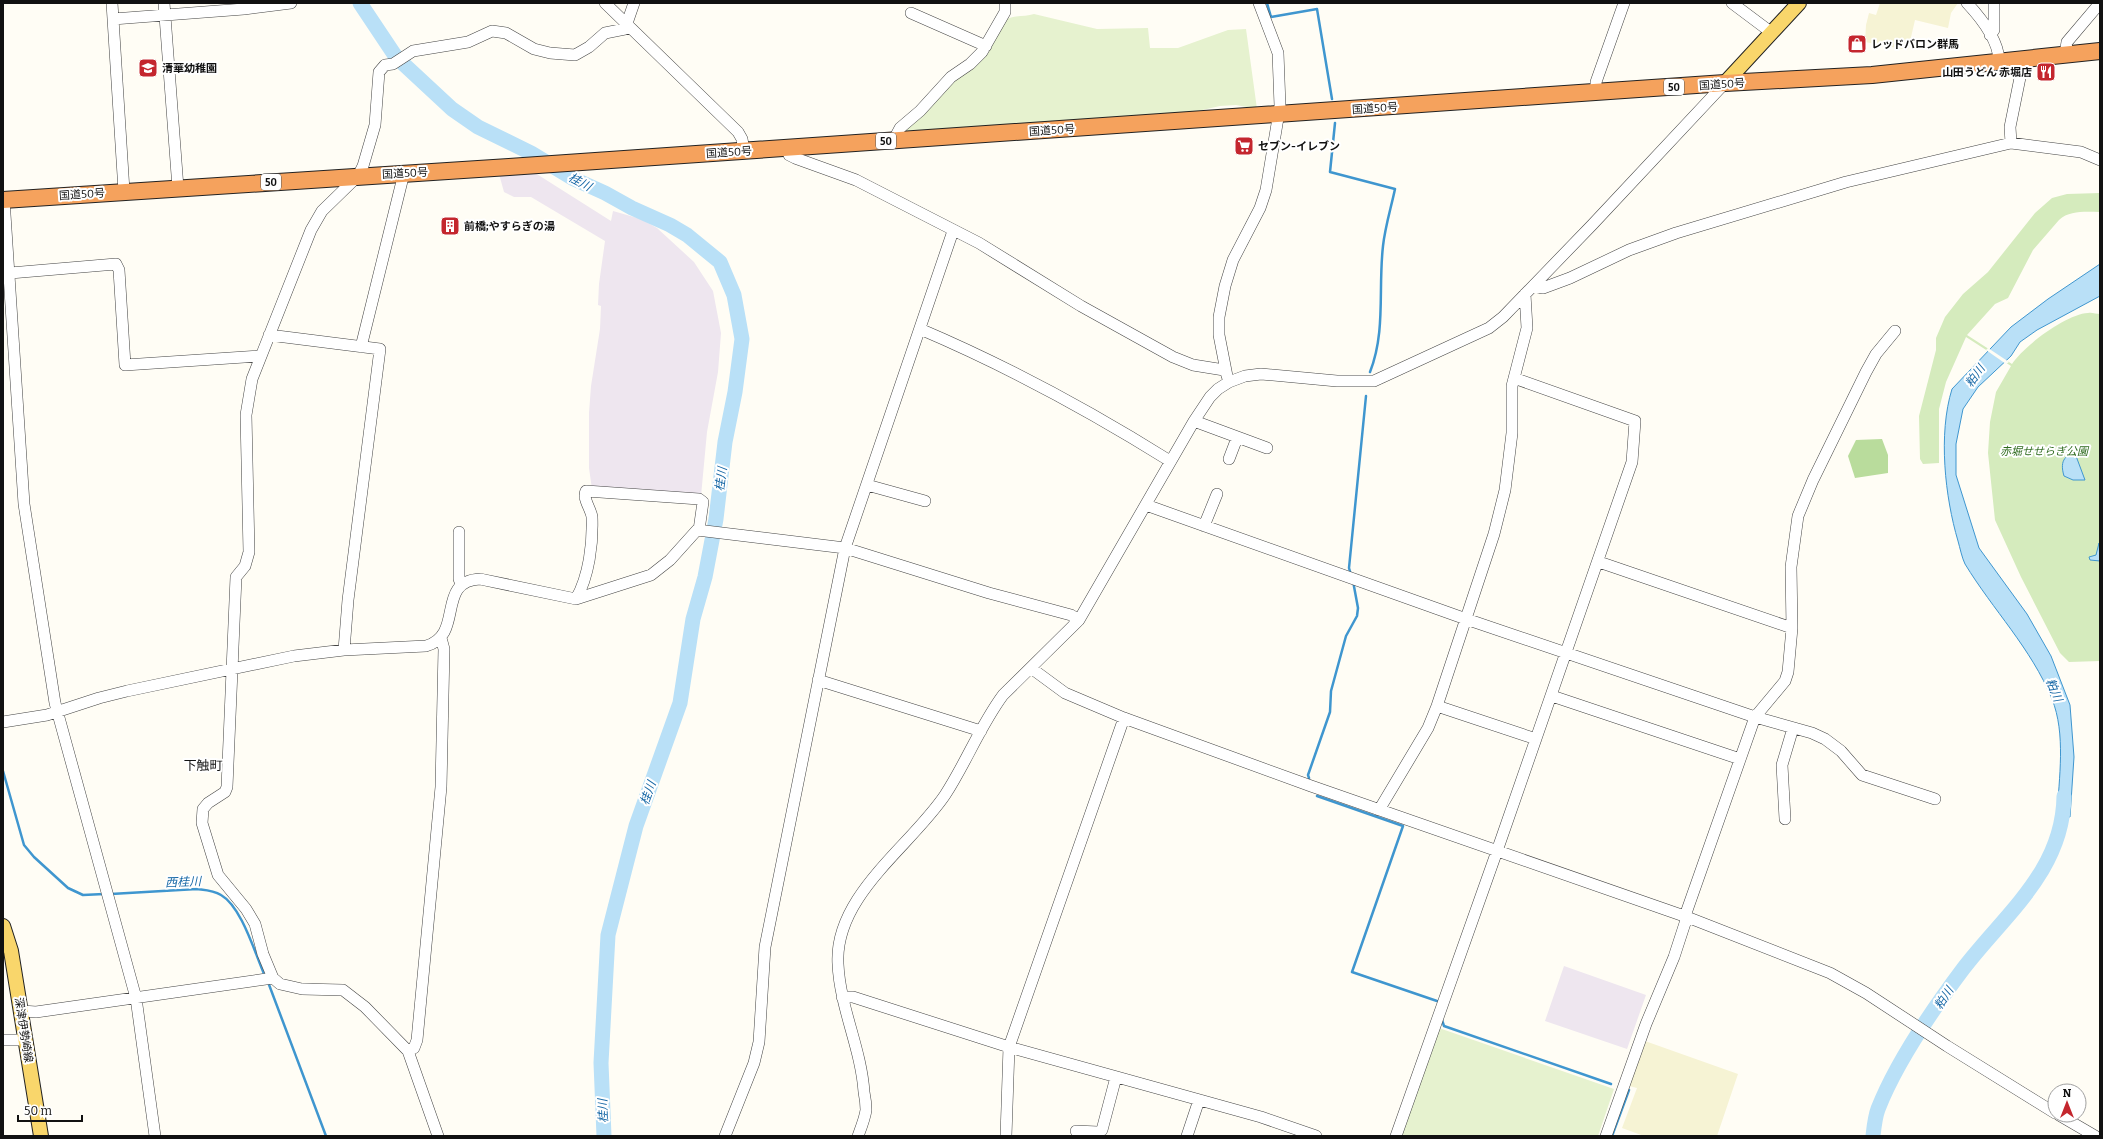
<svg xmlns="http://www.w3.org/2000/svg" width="2103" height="1139" viewBox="0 0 2103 1139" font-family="Bitter,'Noto Sans JP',serif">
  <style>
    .industrial { fill: #eee6ef }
    .farmland { fill: #f6f3d4 }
    .green { fill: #d5ebbd }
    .forest { fill: #b9dc9c }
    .pitch { fill: #e6f2cf }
    .water { fill: #b9e0f7; stroke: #3f96cf }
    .pier { fill: #fffdf5 }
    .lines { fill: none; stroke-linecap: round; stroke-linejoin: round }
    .stream { stroke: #3f96cf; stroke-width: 2.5 }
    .river { stroke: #b9e0f7; stroke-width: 15 }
    .minor-casing { stroke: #444; stroke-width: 12 }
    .major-casing { stroke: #222; stroke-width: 16 }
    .highway-casing { stroke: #222; stroke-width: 18 }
    .minor { stroke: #fff; stroke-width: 11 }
    .major { stroke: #f9d66b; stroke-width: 14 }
    .highway { stroke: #f5a25d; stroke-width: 16 }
    .labels { text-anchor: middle; stroke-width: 4; stroke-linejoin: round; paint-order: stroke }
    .shield { fill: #fff; stroke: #585858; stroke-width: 1 }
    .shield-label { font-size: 10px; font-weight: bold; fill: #111 }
    .poi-label { font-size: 11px; font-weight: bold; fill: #111; stroke: #fff; text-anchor: start }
    .street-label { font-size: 11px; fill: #111; stroke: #fff }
    .park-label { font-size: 11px; font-style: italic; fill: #2f6b1f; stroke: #fff }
    .water-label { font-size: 12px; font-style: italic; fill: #1768a6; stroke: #fff }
    .quarter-label { font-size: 13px; fill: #111; stroke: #fff }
  </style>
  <rect width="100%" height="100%" fill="#fffdf5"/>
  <path class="industrial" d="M532,171l79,50 2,-10 28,8 16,9 37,34 19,29 8,42 -3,39 -11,60 -6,64 -109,-7 -3,-21v-55l2,-27 9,-57 1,-23 -3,-1 1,-21 6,-43 -74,-44h-17l-10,-5 -5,-18z
    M1564,966l82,29 -19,54 -82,-28z"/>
  <path class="farmland" d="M1880,3h78l-7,10 -3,15 -33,-8 -7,30 -43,-8 1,-17 3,-12 7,2z
    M1645,1041l93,33 -21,62h-73l-22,-8 15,-40 -8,-2z"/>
  <path class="green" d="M2100,193v19c-14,0 -30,-2 -41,8l-26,30 -25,48 -13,6 -28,31 45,29c12,-18 54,-50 76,-51 4,-1 8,1 12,1v347l-31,1 -9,-9 -39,-76 -26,-57 -7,-67 2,-31 6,-30 15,-26 -45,-29 -20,45 -7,27v54l-16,1 -3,-5 -1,-43 17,-66v-12l9,-21 18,-23 25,-22 47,-59 17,-15 15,-4z"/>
  <path class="forest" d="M1882,439l6,16v18l-33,5 -7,-22 8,-16z"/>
  <path class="pitch" d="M1034,14l63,15 51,-1 2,20h28l50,-18 18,-1 11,80 -21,-4 -16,1 -31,7 -286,19 50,-51 21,-13 13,-13 18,-35c8,-5 20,-3 29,-6z
    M1439,1028l175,61 -16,47h-196z"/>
  <path class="water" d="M2100,264v32l-63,34 -17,12 -9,14 -33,31 -15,22 -7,35v31l23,73 48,66 24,42 19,49 4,52 -4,60 -13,-2c2,-37 9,-81 -5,-116 -21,-51 -59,-89 -87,-135 -3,-6 -5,-16 -7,-23 -13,-44 -20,-107 -6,-152l59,-62 37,-28z
    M2079,448l-3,8 9,24h-12l-9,-4c-5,-17 2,-20 15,-28z
    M2099,543l1,18 -10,-1 -1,-3 7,-2z"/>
  <path class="pier" d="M1988,348l21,14 -3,2 -20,-14z"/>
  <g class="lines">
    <path class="stream" d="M1267,3l4,14 46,-8 15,90
      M1335,123l-5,49 65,17c-4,19 -10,38 -12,57 -5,43 3,85 -13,126
      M1351,575l-2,-7 17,-172
      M3,771l21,74 10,12 34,31 15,7 21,-1
      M1309,778l-1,-3 22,-63 1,-21 15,-55 11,-20 1,-8 -5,-27
      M1317,796l86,30 -51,146 85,29
      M111,894l86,-5c8,1 16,1 24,6 21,12 34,59 44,81
      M268,982l58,154
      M1442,1020l2,6 167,58
      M1612,1136l17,-46"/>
    <path class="river" d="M360,3l36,54 56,52 26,18 53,26 43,26 31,14 27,15 38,17 17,10 33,27 14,33 8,44 -7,53 -10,50 -9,77 -11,58 -12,42 -13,84 -44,123 -28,109 -7,128 3,73
      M1873,1136c1,-9 2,-19 5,-27 18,-46 55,-100 85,-140 42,-55 100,-98 101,-173"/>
    <g class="minor-casing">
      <path id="minor" d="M112,3l12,188
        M164,3l14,185
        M605,3l133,129 4,7 2,12
        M1732,3l40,30
        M1967,3c14,15 31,36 32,57
        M911,13l75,33
        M113,19l131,-10 47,-6
        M1990,35l4,-5v-27
        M2065,54l2,-12 33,-39
        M1596,92v-10l28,-79
        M893,141l7,-13 20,-17 31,-34 19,-13 12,-12 23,-40v-9
        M2011,143l-1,-16 14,-69
        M787,148l2,7 6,3 61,22 123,63 102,63 92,51 20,8 31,5
        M4,199l20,305 31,199 81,295 19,138
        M10,273l106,-9 3,6 6,95 135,-9
        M1533,286l10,2 27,-10 59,-28 47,-17 170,-51 165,-39 70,9 19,8
        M920,329c87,37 170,82 250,132
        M269,335l111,14 -32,251 -4,50
        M361,347l43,-174
        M1227,376l-8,-41v-18l6,-31 8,-26 27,-52 6,-18 14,-84 -2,-53 -19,-50
        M1194,421l73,27
        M1229,459l8,-21
        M867,485l58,16
        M1146,505l320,114 289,98 57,16 13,6 16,12 21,24 73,24
        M1204,526l13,-32
        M459,532v47l2,5
        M1599,562l193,66
        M576,599c13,-23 17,-55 16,-82 -1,-8 -10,-19 -6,-26l113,8 4,3 -4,28
        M1031,668l34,25 59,25 187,68 376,131 143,56 36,20 81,53 108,67
        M818,680l163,51
        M1552,696l188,63
        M1437,706l99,33
        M3,722l44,-7 52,-17 28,-7 167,-35 50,-6 82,-4c39,-11 9,-65 54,-67l96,20 75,-24 19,-15 27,-30 148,18 144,45 82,22 8,5
        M1379,810l49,-82 9,-22 57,-172 11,-44 7,-57v-47l15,-58 -2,-34
        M1785,819l-3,-54 11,-37
        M1685,916l70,-199 30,-36 3,-9 4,-44 -1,-61 7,-51 15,-36 53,-108 10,-18 19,-23
        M273,978l-10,-24 -8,-30 -9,-15 -28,-34 -16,-52 1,-14 5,-6 17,-11 2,-5 9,-210 9,-11 4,-14 -3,-137 6,-36 59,-149 11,-19 36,-35 5,-10 12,-41 4,-53 6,-7 8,-1 20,-13 55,-9 24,-11 14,2 28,16 16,4 25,2 14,-8 16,-14 20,-4 9,-26
        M842,997h11l156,50 252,70 55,19
        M22,1011l14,1 237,-34 7,6 22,5 41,1 22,17 43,44 30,85
        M3,1040h23
        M408,1051l6,-3 3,-8 24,-253 3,-138 -3,-11
        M2059,1115l36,21
        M1076,1131l22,1 4,-2 14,-53
        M725,1136l29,-73 5,-21 6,-95 80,-399 108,-317
        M858,1136c3,-8 7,-18 8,-26 0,-6 -1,-13 -2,-18 -3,-44 -24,-84 -26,-128 -4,-68 72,-117 107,-169 21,-32 35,-69 58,-100l76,-75 115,-199 16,-24 8,-8 11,-7 16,-6 16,-2 76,7h37l115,-53 14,-11 89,-92 133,-142
        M1006,1136l3,-89 115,-329
        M1187,1136l12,-36
        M1396,1136l101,-285 135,-389 3,-41 -121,-43
        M1606,1136l40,-112 28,-67 13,-40"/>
    </g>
    <g class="major-casing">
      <path id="major" d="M1725,83l74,-80
        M3,926l8,25 30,185"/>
    </g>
    <g class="highway-casing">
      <path id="highway" d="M3,200l506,-33 1216,-84 147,-8 228,-24"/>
    </g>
    <use href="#minor" class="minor"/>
    <use href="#major" class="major"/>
    <use href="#highway" class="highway"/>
  </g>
  <defs>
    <g id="shop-square" transform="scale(1)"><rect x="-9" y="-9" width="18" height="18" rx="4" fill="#c4262e" stroke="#fff"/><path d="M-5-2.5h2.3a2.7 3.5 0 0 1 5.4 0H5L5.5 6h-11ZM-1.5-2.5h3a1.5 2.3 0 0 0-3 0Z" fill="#fff"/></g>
    <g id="school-square" transform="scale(1)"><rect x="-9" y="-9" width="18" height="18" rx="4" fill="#c4262e" stroke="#fff"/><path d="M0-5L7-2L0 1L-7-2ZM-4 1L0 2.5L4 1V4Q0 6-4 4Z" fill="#fff"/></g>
    <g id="restaurant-square" transform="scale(1)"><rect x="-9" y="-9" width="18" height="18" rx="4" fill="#c4262e" stroke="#fff"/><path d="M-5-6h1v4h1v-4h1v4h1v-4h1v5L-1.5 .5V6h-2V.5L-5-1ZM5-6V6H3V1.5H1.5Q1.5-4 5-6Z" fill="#fff"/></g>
    <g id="supermarket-square" transform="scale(1)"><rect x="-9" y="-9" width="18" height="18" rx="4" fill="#c4262e" stroke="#fff"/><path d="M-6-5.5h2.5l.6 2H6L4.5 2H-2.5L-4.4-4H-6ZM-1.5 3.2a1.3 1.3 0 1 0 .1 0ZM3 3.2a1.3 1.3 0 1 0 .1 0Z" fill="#fff"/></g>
    <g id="building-square" transform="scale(1)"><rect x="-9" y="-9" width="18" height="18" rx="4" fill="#c4262e" stroke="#fff"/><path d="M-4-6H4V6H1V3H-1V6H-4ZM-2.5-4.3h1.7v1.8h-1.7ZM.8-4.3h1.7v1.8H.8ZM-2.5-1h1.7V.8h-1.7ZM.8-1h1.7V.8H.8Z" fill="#fff"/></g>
  </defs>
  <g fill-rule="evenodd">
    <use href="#shop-square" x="1857" y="44"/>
    <use href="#school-square" x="148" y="68"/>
    <use href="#restaurant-square" x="2046" y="72"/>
    <use href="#supermarket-square" x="1244" y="146"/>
    <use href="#building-square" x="450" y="226"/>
  </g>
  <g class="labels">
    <g class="shield">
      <rect x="1664" y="79" width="20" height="16" rx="3"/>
      <rect x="876" y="133" width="20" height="16" rx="3"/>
      <rect x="261" y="174" width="20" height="16" rx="3"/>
    </g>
    <g class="shield-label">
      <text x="1674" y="91">50</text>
      <text x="886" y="145">50</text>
      <text x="271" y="186">50</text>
    </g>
    <g class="poi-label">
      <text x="1871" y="48">レッドバロン群馬</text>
      <text x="162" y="72">清華幼稚園</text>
      <text x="2032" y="76" text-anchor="end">山田うどん 赤堀店</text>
      <text x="1258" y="150">セブン-イレブン</text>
      <text x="464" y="230">前橋;やすらぎの湯</text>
    </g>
    <g class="street-label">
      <text transform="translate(1722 84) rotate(-4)" y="4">国道50号</text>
      <text transform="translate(1375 108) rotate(-4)" y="4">国道50号</text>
      <text transform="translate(1052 130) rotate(-4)" y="4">国道50号</text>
      <text transform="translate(729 152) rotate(-4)" y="4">国道50号</text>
      <text transform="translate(405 173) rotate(-3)" y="4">国道50号</text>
      <text transform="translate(82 194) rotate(-4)" y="4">国道50号</text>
      <text transform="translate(24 1030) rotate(81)" y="4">深津伊勢崎線</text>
    </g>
    <g class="park-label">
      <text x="2044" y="455">赤堀せせらぎ公園</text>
    </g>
    <g class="water-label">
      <text transform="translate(580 182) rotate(28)" y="4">桂川</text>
      <text transform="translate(1975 376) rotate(-54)" y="4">粕川</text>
      <text transform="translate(721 479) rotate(-83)" y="4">桂川</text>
      <text transform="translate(2054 690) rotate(67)" y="4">粕川</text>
      <text transform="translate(648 793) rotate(-70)" y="4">桂川</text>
      <text transform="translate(183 882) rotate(-2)" y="4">西桂川</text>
      <text transform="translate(1944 998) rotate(-57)" y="4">粕川</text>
      <text transform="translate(603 1111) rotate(-92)" y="4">桂川</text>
    </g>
    <g class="quarter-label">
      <text x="203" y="770">下触町</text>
    </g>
  </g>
  <rect width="2103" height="1139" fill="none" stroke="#111111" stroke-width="8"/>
  <g transform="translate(2067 1103)"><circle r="19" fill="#ffffff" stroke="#a0a0a0"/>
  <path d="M0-3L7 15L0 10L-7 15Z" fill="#c4262e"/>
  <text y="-6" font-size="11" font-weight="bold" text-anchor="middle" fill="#111111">N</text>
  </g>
  <path d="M18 1115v6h64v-6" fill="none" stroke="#111111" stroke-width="2"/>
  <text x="24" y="1115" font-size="12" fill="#111111" stroke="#ffffff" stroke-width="3" paint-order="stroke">50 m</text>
</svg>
